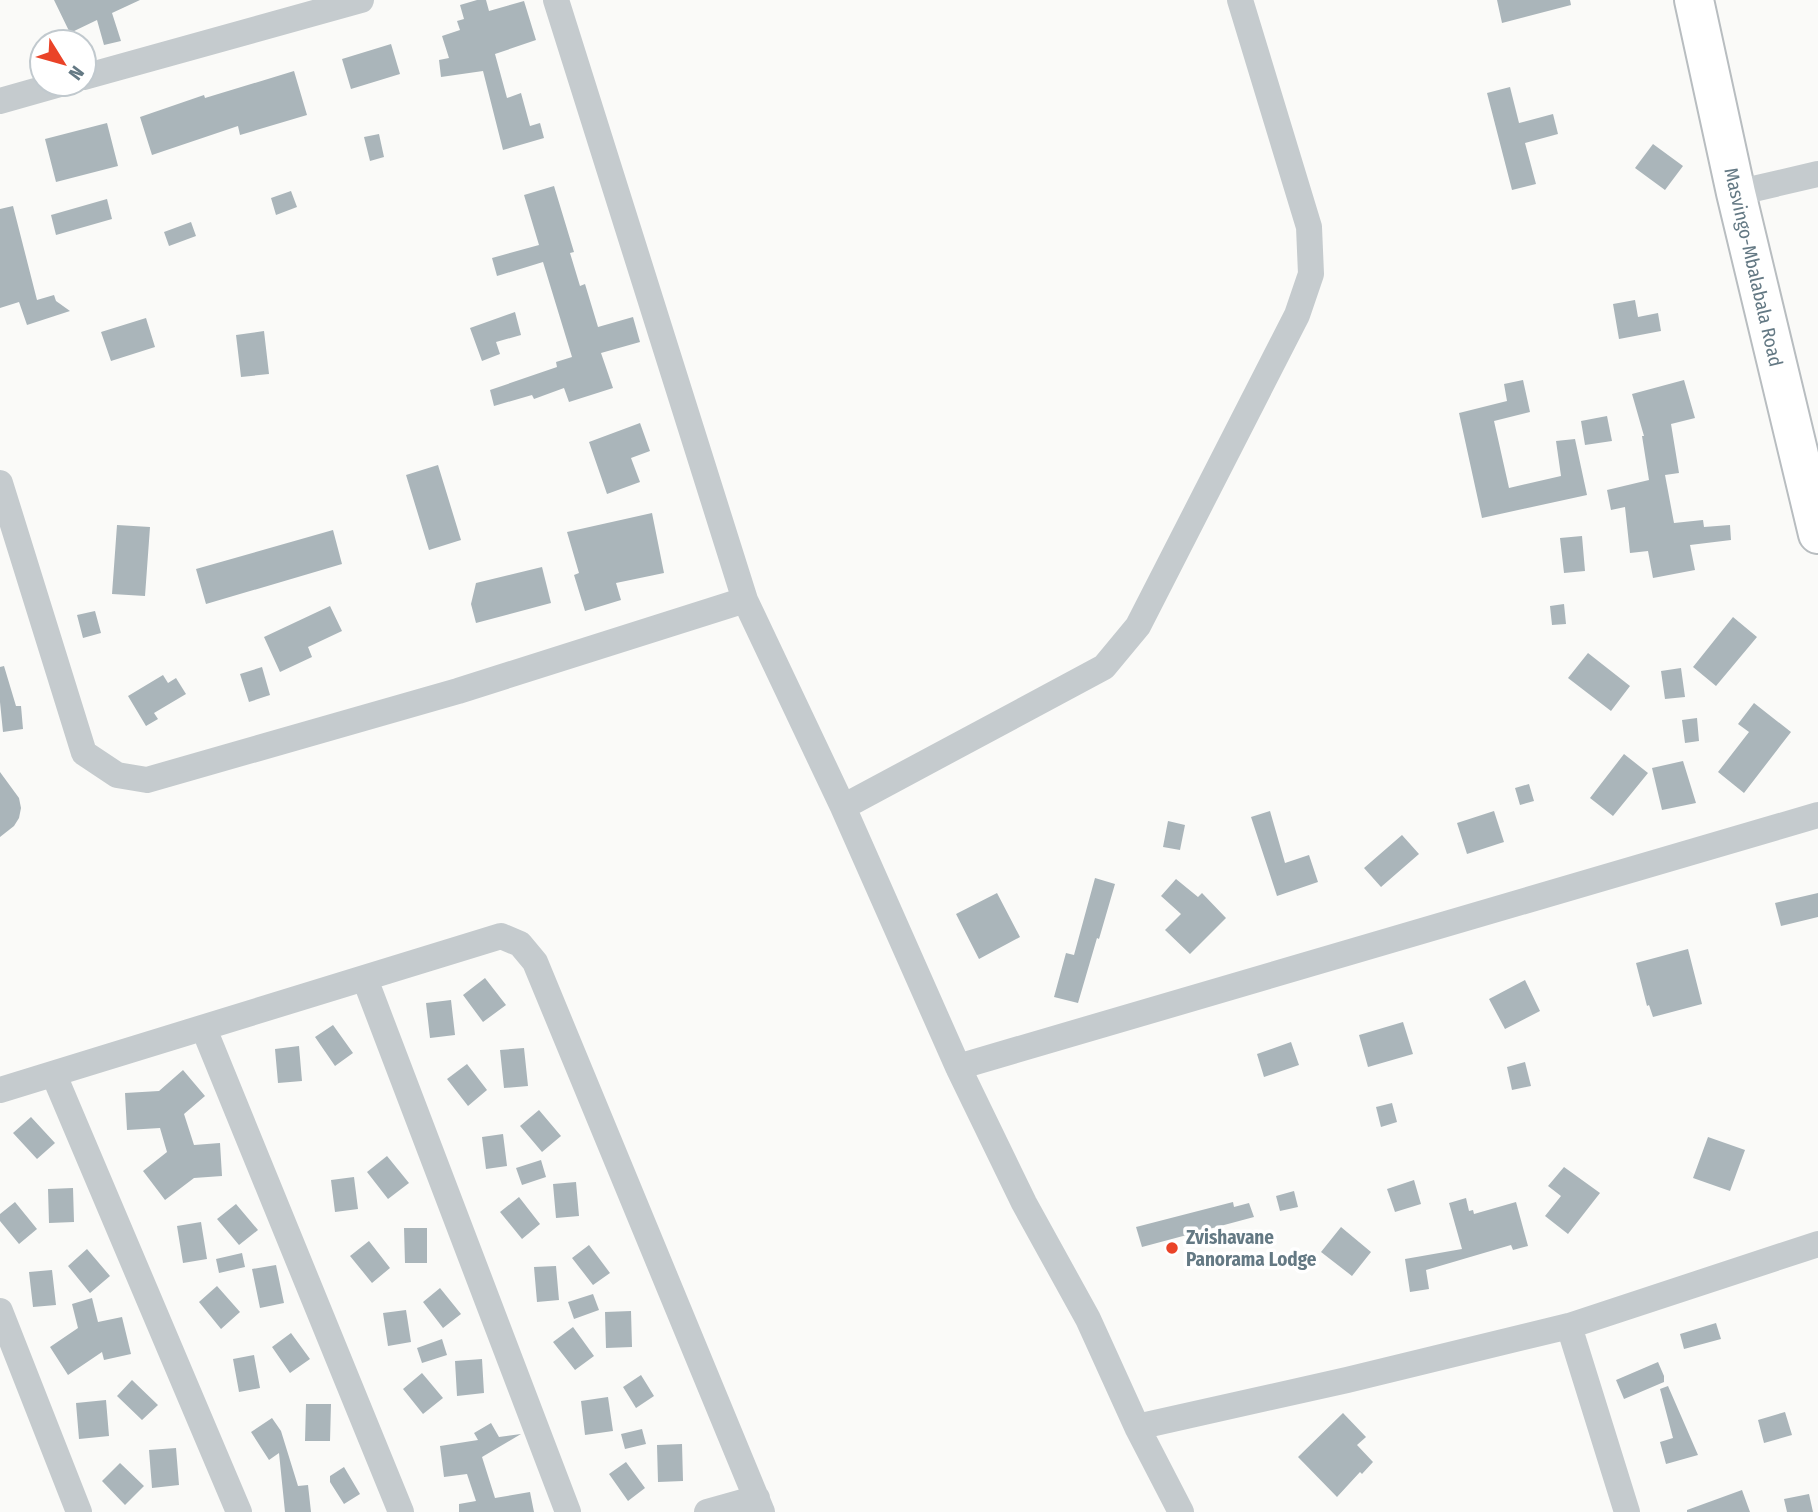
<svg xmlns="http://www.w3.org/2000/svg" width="1818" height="1512" viewBox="0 0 1818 1512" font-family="'Fira Sans Condensed',sans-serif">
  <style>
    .building { fill: #aab5ba }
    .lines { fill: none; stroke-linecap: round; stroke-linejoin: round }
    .highway-casing { stroke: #b8bdc0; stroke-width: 42 }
    .minor { stroke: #c5cbce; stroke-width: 26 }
    .highway { stroke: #fff; stroke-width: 38 }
    .poi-dot { fill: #ea4328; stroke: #fff; stroke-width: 2.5 }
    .labels { text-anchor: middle; stroke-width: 7; stroke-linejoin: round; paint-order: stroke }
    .street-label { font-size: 19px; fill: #647984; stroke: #fff }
    .poi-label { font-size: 19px; font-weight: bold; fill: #647984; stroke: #fff; text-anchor: start }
  </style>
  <rect width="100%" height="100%" fill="#fafaf8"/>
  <path class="building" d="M54,0h86l-28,13 9,28 -17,4 -7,-25 -27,13z
    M477,0h9l3,11 35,-10 12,39 -41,14 12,44 14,-5 9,33 10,-3 4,15 -41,12 -20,-79 -42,6 -2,-17 10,-2 -7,-22 18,-6 -3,-9 7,-2 -4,-14z
    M1497,0h73l1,5 -69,18z
    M391,44l9,30 -49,15 -9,-30z
    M294,71l13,44 -67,20 -2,-9 -86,29 -12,-38 64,-22 1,3z
    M1510,87l9,36 34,-9 5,20 -33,9 11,41 -24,6 -25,-97z
    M107,123l11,43 -62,16 -11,-43z
    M379,134l5,23 -14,4 -6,-24z
    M1653,144l30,22 -18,24 -30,-22z
    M554,186l20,66 -4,1 10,33 5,-2 13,43 35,-10 7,25 -39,11 12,35 -44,14 -5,-14 -30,11 -2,-4 -38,11 -4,-16 67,-23 -1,-5 16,-5 -29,-95 -46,14 -5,-18 47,-13 -15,-50z
    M291,191l6,16 -21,8 -5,-17z
    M107,199l5,20 -56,16 -5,-20z
    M13,206l24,94 17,-5 2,6 14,10 -43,14 -8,-23 -19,6v-99z
    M191,222l5,14 -27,10 -5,-14z
    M1635,300l3,17 20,-4 3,18 -42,8 -6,-35z
    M515,312l6,23 -25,7 4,12 -18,7 -12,-33z
    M146,318l9,29 -44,14 -10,-29z
    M264,331l5,43 -28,3 -5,-42z
    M1523,380l7,32 -36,9 15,67 52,-12 -5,-35 19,-2 12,56 -105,23 -23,-105 48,-12 -3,-17z
    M1684,380l11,38 -24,6 8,49 -14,2 9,48 29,-3 1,7 26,-2 1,15 -41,5 5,25 -42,8 -5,-27 -18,2 -5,-46 -14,3 -4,-20 42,-10 -7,-44h2l-12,-42z
    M1607,416l5,25 -27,4 -4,-24z
    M640,423l10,28 -19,7 9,24 -33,12 -18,-52z
    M438,465l23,75 -32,10 -23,-75z
    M652,513l12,60 -48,10 5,17 -36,11 -11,-36 5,-2 -12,-41z
    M117,525l33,2 -5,69 -33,-2z
    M333,530l9,34 -136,40 -10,-35z
    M1582,536l3,35 -21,2 -4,-35z
    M542,567l9,36 -75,20 -5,-19 5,-21z
    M1564,604l2,20 -14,1 -2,-19z
    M330,606l12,25 -34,16 4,10 -32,15 -16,-35z
    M95,611l6,22 -18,5 -6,-23z
    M1733,617l24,20 -41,49 -23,-19z
    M1588,653l42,33 -19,25 -43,-33z
    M4,666l12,40h5l2,23 -20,3 -3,-30v-35z
    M262,667l8,28 -21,7 -9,-28z
    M1681,668l4,29 -20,2 -4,-28z
    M163,675l5,8 8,-5 10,16 -32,19 4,6 -12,7 -18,-30z
    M1754,703l37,29 -47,61 -26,-21 31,-40 -11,-8z
    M1697,718l2,23 -14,2 -3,-23z
    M1624,754l24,19 -35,43 -23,-18z
    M1683,761l13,42 -34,7 -10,-42z
    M0,772l19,26 2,10 -2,10 -5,8 -14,11z
    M1529,784l5,17 -14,4 -5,-17z
    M1270,811l15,52 24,-8 9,27 -41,14 -26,-79z
    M1494,811l10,31 -37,12 -10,-31z
    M1168,821l17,4 -5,25 -17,-3z
    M1402,835l17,19 -38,33 -17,-19z
    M1095,878l20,6 -16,55 -2,-1 -19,65 -24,-6 12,-44 8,2z
    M1176,879l22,18 4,-4 24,25 -36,36 -25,-24 16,-16 -20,-18z
    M997,893l23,44 -41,22 -23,-45z
    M1818,893v24l-37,9 -6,-23z
    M1688,949l14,55 -49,13 -4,-12 -2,1 -11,-43z
    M485,978l21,27 -23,17 -20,-27z
    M1525,980l15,31 -35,18 -16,-30z
    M451,1000l4,35 -25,3 -4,-35z
    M1403,1022l10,32 -45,13 -9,-32z
    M333,1025l20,28 -18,13 -20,-29z
    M1291,1042l8,23 -35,12 -7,-23z
    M299,1046l3,35 -24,2 -3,-34z
    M524,1048l4,38 -24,2 -4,-38z
    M1525,1062l6,24 -19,4 -5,-23z
    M467,1064l20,26 -19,16 -21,-27z
    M183,1070l22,26 -21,18 10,31 26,-2 2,33 -28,2 -29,22 -22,-29 24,-19 -7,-24 -33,2 -2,-37 34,-2z
    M1392,1103l5,19 -16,5 -5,-20z
    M539,1110l22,26 -19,16 -22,-26z
    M31,1117l24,26 -18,16 -24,-26z
    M503,1134l4,32 -21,3 -4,-32z
    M1708,1137l37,13 -15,41 -37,-13z
    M387,1156l22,27 -21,16 -21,-27z
    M541,1160l5,17 -24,8 -6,-17z
    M1564,1167l36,26 -32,41 -23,-18 16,-20 -13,-10z
    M354,1177l4,32 -23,3 -4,-32z
    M1414,1180l7,24 -26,8 -8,-23z
    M576,1182l3,34 -23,2 -3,-34z
    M73,1188l1,34 -25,1 -1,-34z
    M1294,1191l4,16 -18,4 -4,-15z
    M519,1197l21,27 -18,15 -22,-27z
    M1466,1198l3,13 4,-1 1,4 42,-12 12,44 -15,4 -2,-5 -85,25 3,19 -19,3 -5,-33 57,-10 -13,-46z
    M15,1202l22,27 -18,15 -19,-23v-7z
    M1233,1202l1,5 15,-4 5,14 -112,30 -6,-20z
    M236,1204l22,26 -19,15 -22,-26z
    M201,1222l6,37 -24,4 -6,-37z
    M1341,1227l30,25 -19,24 -31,-24z
    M404,1228h23v35h-22z
    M369,1241l21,27 -18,15 -22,-27z
    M589,1245l21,28 -17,12 -21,-27z
    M87,1249l23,27 -20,17 -22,-27z
    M242,1253l3,14 -26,6 -3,-14z
    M276,1265l8,38 -24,5 -8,-39z
    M556,1266l3,34 -22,2 -3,-35z
    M52,1270l4,35 -23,2 -4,-35z
    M217,1286l23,26 -19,17 -22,-27z
    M440,1288l21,26 -18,14 -20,-26z
    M593,1294l6,16 -25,9 -6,-17z
    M92,1298l6,24 24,-5 9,37 -27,6 -2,-8 -34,23 -18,-28 28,-19 -6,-24z
    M406,1310l5,32 -23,4 -5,-33z
    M631,1311l1,36 -26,1 -1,-36z
    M1716,1323l5,16 -37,10 -4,-15z
    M573,1327l21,29 -19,14 -22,-28z
    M291,1333l19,26 -20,14 -18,-26z
    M442,1339l5,16 -25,8 -5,-15z
    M254,1355l6,33 -21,4 -6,-33z
    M482,1359l2,34 -27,3 -2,-35z
    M1658,1362l6,14v6l-40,17 -8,-19z
    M422,1373l21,25 -20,16 -20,-25z
    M641,1375l13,21 -18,12 -13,-21z
    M132,1380l26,25 -16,15 -25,-24z
    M1668,1386l30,69 -32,9 -6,-22 13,-4 -13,-49z
    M608,1397l5,34 -28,4 -4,-34z
    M106,1400l3,36 -30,3 -3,-36z
    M306,1404h25l-1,37h-25z
    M1785,1412l7,23 -28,8 -6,-23z
    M1343,1413l23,24 -9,8 16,17 -11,12 -2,-2 -23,25 -39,-40z
    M272,1418l9,13 17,55 10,-1 3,27h-26l-6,-59 -10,7 -18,-28z
    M491,1423l8,14 22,-3 -39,23 13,41 35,-6 4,20h-75v-8l17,-3 -9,-27 -23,3 -4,-31 38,-6 -4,-7z
    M642,1429l4,15 -21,5 -4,-15z
    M682,1444l1,37 -25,1 -1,-37z
    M176,1448l3,37 -27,3 -3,-38z
    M626,1462l19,26 -17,13 -19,-27z
    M120,1463l24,23 -19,19 -23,-24z
    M344,1467l16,27 -16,10 -14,-22v-6z
    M1742,1490l8,22h-63v-2z
    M1809,1494l4,18h-26l-3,-13z"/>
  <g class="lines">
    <g class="highway-casing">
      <path id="highway" d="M1694,0l42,193 82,341"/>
    </g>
    <path class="minor" d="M556,0l189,600 98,207 115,260 66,136 64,116 49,108 44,85
      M84,77l277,-77
      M0,101l60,-17
      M1736,193l82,-19
      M0,483l84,270 33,22 30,5 311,-89 287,-91
      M843,807l261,-140 34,-41 159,-311 14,-41 -2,-47 -69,-227
      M365,979l203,533
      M204,1029l197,483
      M958,1067l860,-252
      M54,1075l185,437
      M0,1090l501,-154 19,8 15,18 227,550
      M0,1311l79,201
      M1137,1427l210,-47 222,-54
      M707,1512l50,-14
      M1627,1512l-58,-186 249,-82"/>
    <use href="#highway" class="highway"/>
  </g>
  <circle class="poi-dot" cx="1172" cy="1248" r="7"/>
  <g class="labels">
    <g class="street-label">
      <text transform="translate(1754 267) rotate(77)" y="7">Masvingo-Mbalabala Road</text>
    </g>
    <g class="poi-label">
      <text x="1186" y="1244">Zvishavane<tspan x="1186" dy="22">Panorama Lodge</tspan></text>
    </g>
  </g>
  <g transform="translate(63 63) rotate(127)"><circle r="33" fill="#ffffff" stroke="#c1c9ce" stroke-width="2"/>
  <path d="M0-5L12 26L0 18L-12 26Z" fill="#ea4328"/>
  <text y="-10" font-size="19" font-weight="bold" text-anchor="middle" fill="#647984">N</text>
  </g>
</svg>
